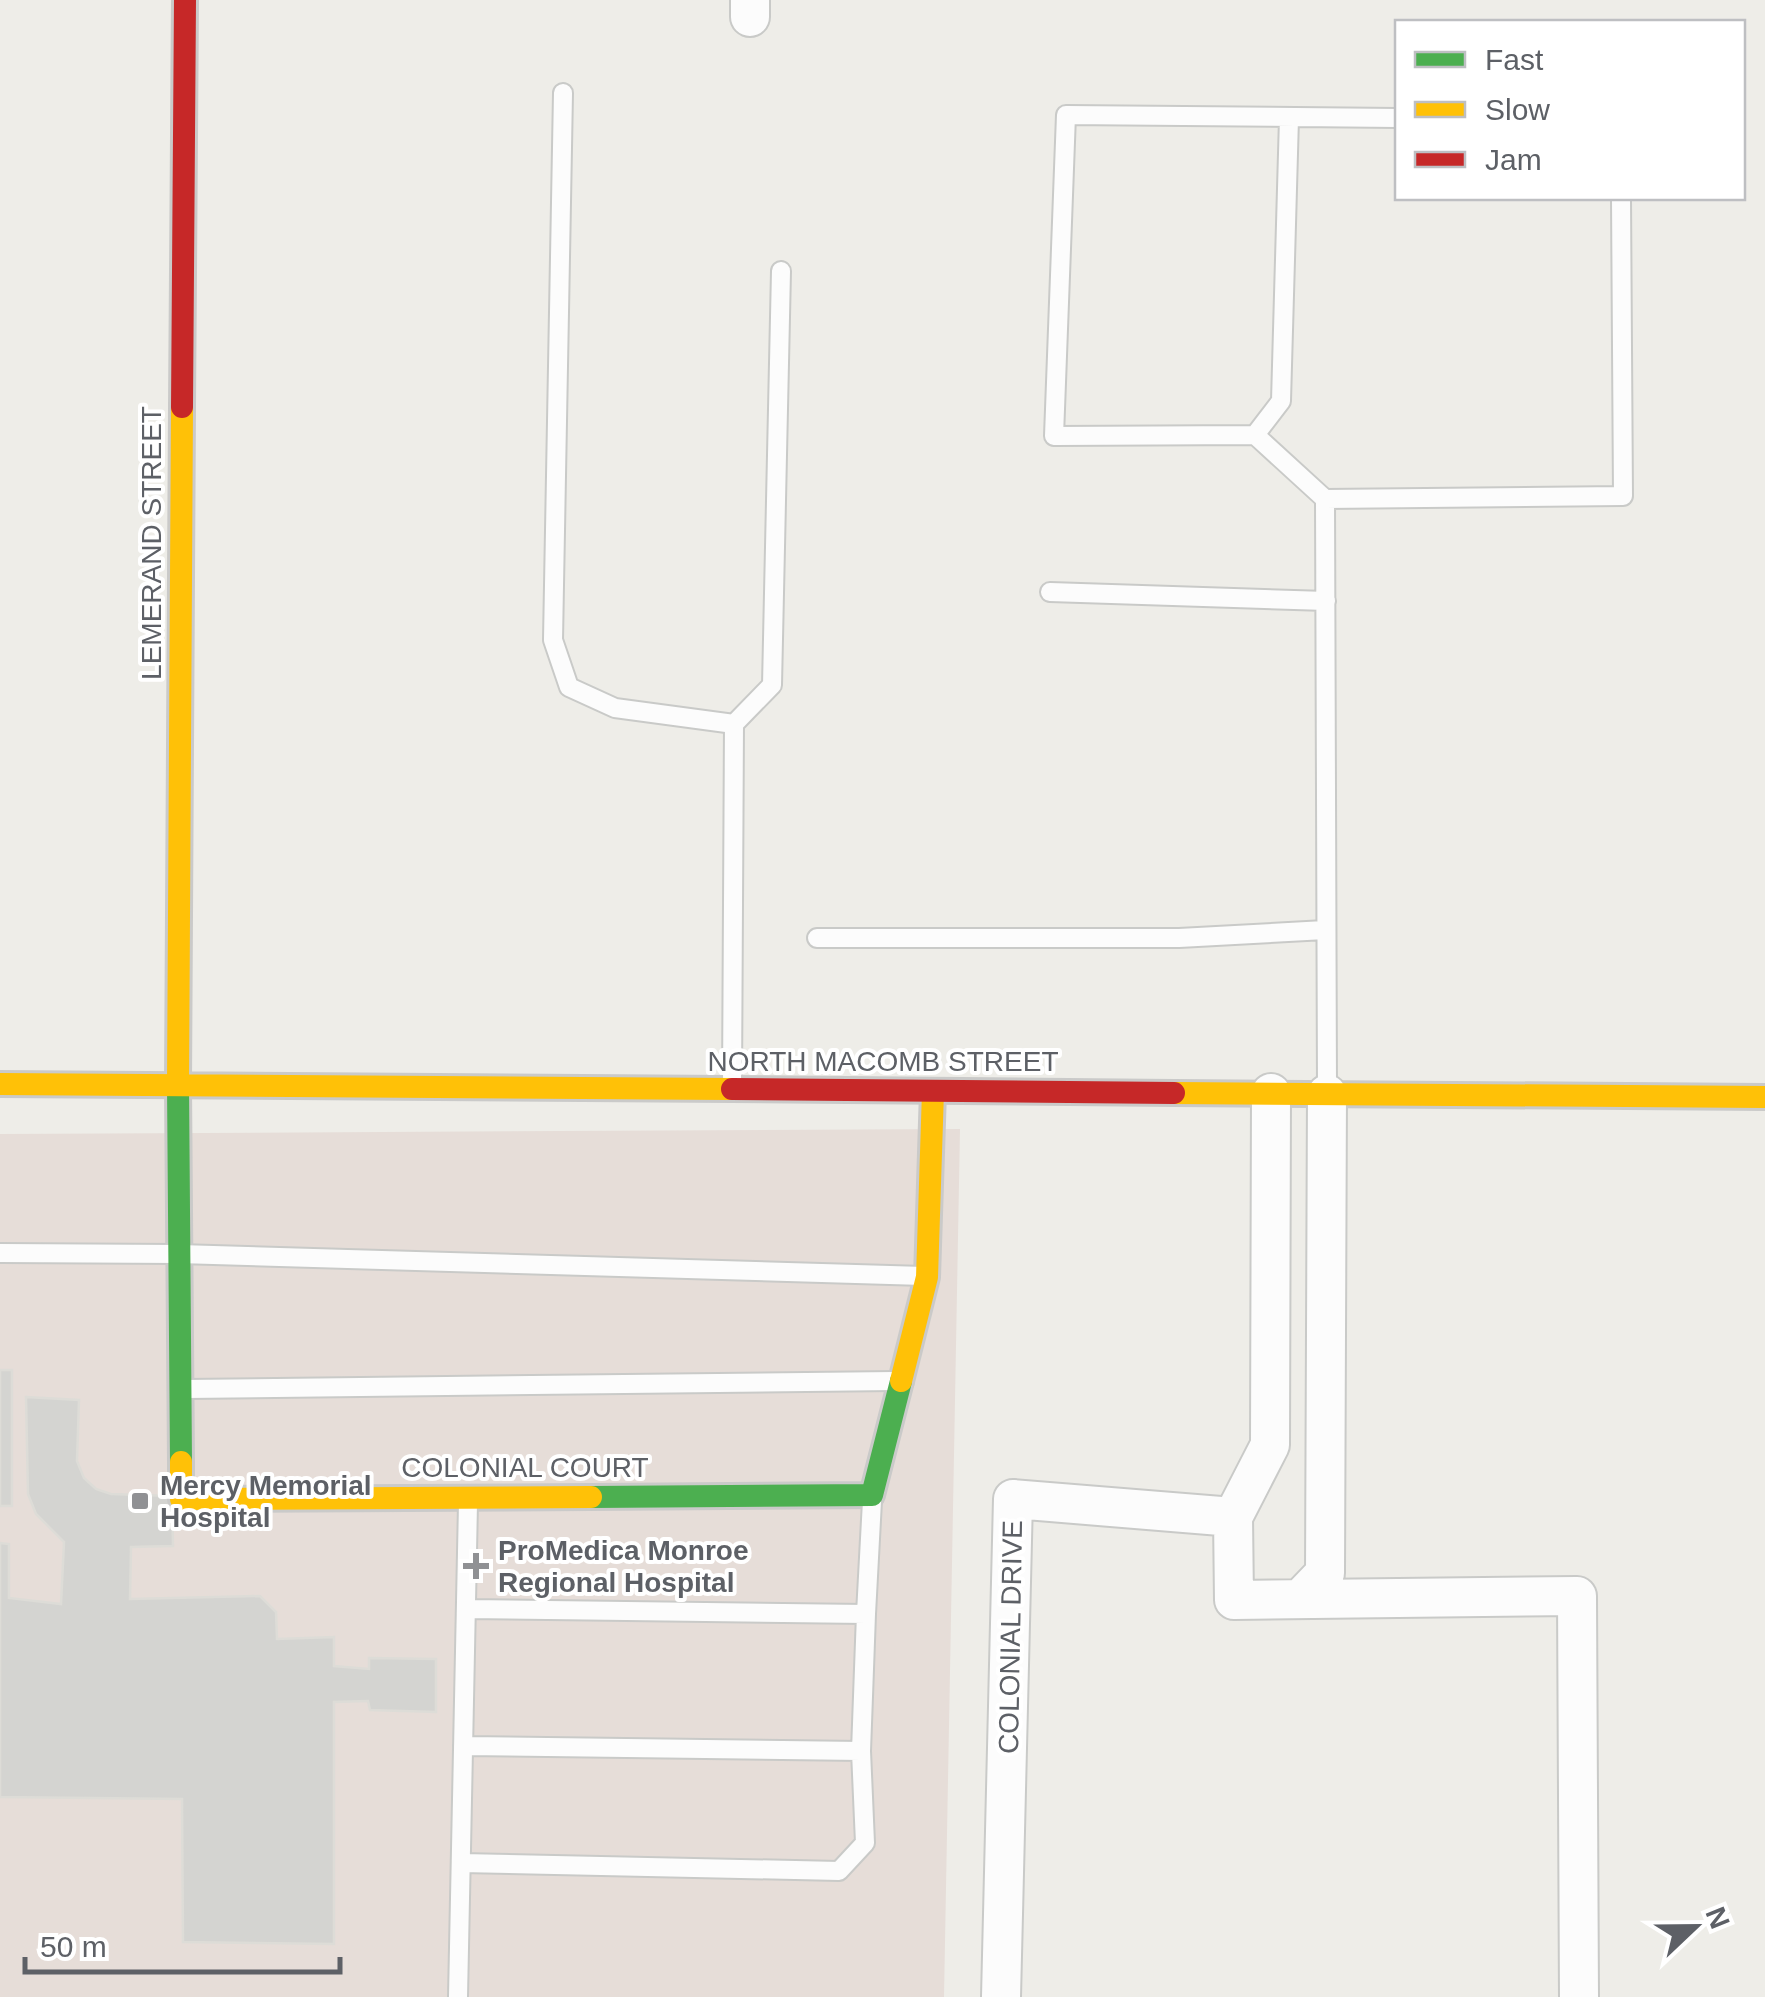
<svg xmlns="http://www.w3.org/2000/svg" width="1765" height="1997" viewBox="0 0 1765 1997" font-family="Helvetica,sans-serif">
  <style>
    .medical { fill: #e6ddd8 }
    .building { fill: #d4d4d1; stroke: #dddcd7; stroke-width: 2.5 }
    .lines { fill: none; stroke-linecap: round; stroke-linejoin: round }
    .lane-casing { stroke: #c9cac8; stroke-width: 22 }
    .street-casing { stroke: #c9cac8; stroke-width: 42 }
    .fast-casing { stroke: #cacac9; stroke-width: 28 }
    .slow-casing { stroke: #cacac9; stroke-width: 28 }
    .jam-casing { stroke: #cacac9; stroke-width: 28 }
    .lane { stroke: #fcfcfc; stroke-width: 18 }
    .street { stroke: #fcfcfc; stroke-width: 38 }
    .fast { stroke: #4caf50; stroke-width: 22 }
    .slow { stroke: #ffc107; stroke-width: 22 }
    .jam { stroke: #c62828; stroke-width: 22 }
    .poi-dot { fill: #909194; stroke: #fff; stroke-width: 4 }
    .labels { text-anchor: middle; stroke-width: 8; stroke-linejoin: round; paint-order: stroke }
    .street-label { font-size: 28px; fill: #5d6066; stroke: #fff }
    .poi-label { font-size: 28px; font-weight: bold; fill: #5d6066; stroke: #fff; text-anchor: start }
  </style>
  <rect width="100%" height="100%" fill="#eeede8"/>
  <path class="medical" d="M960,1129l-16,868h-944v-863z"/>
  <path class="building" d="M0,1370h12v136h-12z
    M26,1397l53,3 -2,61 7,17 12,11 15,5 61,2 1,50 -42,1 -1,52 130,-3 16,16 1,27 57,-2v29l35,3v-11l67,1v53l-66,-2 -2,-9 -34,1v242l-151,-2 -1,-143 -182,-2v-254l9,1v54l52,6 3,-62 -28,-28 -8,-20z"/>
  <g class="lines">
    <g class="lane-casing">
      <path id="lane" d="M563,93l-10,547 16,47 46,21 119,16
        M1398,118l-332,-3 -12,321 201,-1 70,64 298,-3 -2,-298
        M1255,435l26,-34 8,-283
        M1325,499l2,590
        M1050,592l276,9
        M817,938h362l146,-8
        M732,1084l2,-360 38,-39 9,-414
        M0,1253l179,1 745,22
        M186,1389l709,-8
        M866,1614l6,-113
        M463,1746l398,5 5,-137 -400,-5
        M461,1863l378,8 26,-28 -4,-92
        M458,1997l10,-494"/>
    </g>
    <g class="street-casing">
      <path id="street" d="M750,17v-17
        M1233,1517l37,-72 1,-352
        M1300,1599l25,-26 2,-479
        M1001,1997l12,-498 220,18 1,83 343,-4 2,401"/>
    </g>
    <g class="fast-casing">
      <path id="fast" d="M178,1085l3,377
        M591,1497l281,-2 29,-114"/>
    </g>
    <g class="slow-casing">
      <path id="slow" d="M0,1084l732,5
        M178,1085l4,-678
        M1174,1093l591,4
        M901,1381l26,-104 6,-186
        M181,1462v37l410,-2"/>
    </g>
    <g class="jam-casing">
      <path id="jam" d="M182,407l3,-407
        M732,1089l442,4"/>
    </g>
    <use href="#lane" class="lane"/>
    <use href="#street" class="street"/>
    <use href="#fast" class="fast"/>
    <use href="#slow" class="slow"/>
    <use href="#jam" class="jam"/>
  </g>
  <g class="poi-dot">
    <rect x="130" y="1491" width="20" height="20" rx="5"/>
    <path d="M471 1551h10v10h10v10h-10v10h-10v-10h-10v-10h10z"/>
  </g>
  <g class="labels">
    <g class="street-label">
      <text transform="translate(151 543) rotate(-90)" y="10">LEMERAND STREET</text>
      <text x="883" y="1071">NORTH MACOMB STREET</text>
      <text x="525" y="1477">COLONIAL COURT</text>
      <text transform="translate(1010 1637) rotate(-89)" y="10">COLONIAL DRIVE</text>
    </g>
    <g class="poi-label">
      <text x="160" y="1495">Mercy Memorial<tspan x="160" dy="32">Hospital</tspan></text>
      <text x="498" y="1560">ProMedica Monroe<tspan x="498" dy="32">Regional Hospital</tspan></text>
    </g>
  </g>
  <rect x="1395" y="20" width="350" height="180" fill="#ffffff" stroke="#bebfc2" stroke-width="2.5"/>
  <rect x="1415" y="52" width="50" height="15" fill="#4caf50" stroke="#bebfc2" stroke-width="2.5"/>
  <text x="1485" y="70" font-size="30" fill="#5d6066">Fast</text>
  <rect x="1415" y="102" width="50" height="15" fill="#ffc107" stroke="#bebfc2" stroke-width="2.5"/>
  <text x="1485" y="120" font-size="30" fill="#5d6066">Slow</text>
  <rect x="1415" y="152" width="50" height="15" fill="#c62828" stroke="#bebfc2" stroke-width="2.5"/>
  <text x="1485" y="170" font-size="30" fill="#5d6066">Jam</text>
  <g transform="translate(1695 1927) rotate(68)" stroke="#ffffff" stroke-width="8" paint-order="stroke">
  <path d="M0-8L18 38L0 25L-18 38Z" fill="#5d6066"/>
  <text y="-15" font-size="28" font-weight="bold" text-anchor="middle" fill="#5d6066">N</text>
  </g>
  <path d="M25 1957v15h315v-15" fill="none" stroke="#5d6066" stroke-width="5"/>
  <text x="40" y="1957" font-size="30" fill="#5d6066" stroke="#ffffff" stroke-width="8" paint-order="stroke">50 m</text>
</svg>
